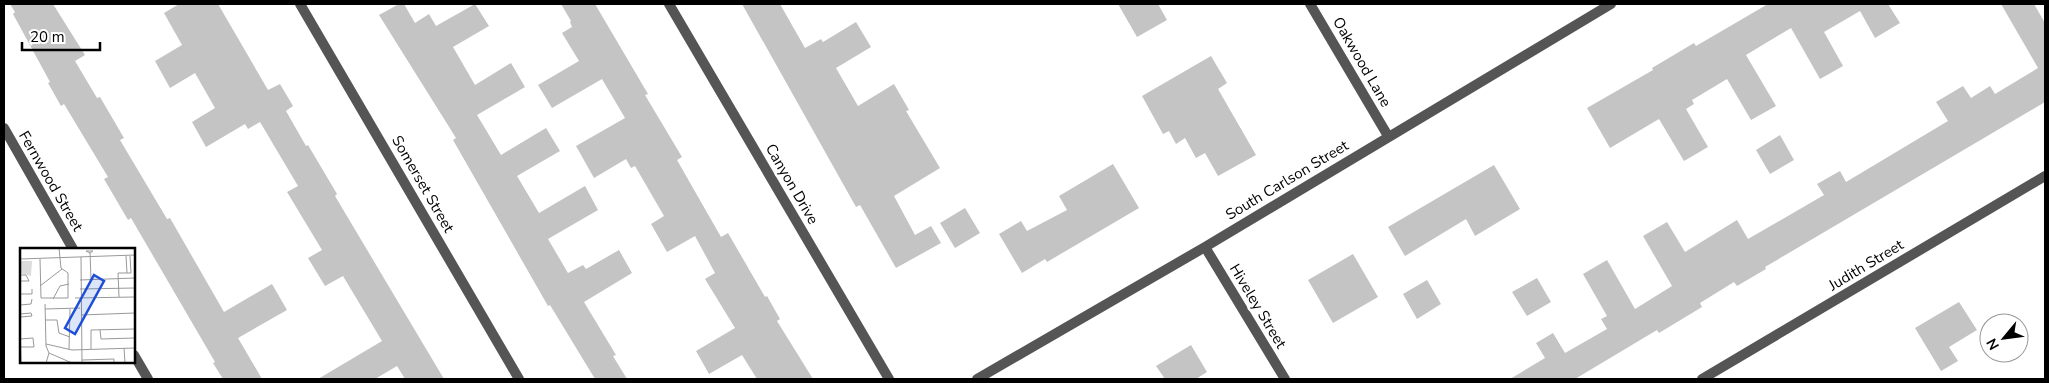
<svg xmlns="http://www.w3.org/2000/svg" width="2049" height="383" viewBox="0 0 2049 383" font-family="'Nunito Sans',sans-serif">
  <style>
    .building { fill: #c4c4c4 }
    .lines { fill: none; stroke-linecap: round; stroke-linejoin: round }
    .street { stroke: #555; stroke-width: 10 }
    .labels { text-anchor: middle; stroke-width: 5; stroke-linejoin: round; paint-order: stroke }
    .street-label { font-size: 15px; fill: #000; stroke: #fff }
    .inset-road { fill: none; stroke: #999; stroke-width: 1 }
    .view { fill: #1d4ed8; fill-opacity: 0.15; stroke: #1d4ed8; stroke-width: 2.5 }
    .inset-edge { fill: none; stroke: #000; stroke-width: 2.5 }
  </style>
  <rect width="100%" height="100%" fill="#fff"/>
  <path class="building" d="M10,4h43l32,51 -10,6 22,37 3,-1 24,41 -4,2 47,79 3,-1 54,94 48,-28 15,26 -49,28 24,41h-39l-10,-16 2,-1 -84,-144 -3,2 -24,-41 4,-2 -44,-73 -3,2 -13,-23 2,-1 -37,-68 2,-2z
    M179,4h39l50,86 12,-6 13,22 -7,5 20,35 2,-1 29,49 -2,2 109,183h-39l-8,-13 -22,13h-57l64,-38 -39,-65 -18,10 -17,-28 14,-8 -35,-58 11,-6 -38,-64 -12,7 -3,-5 -39,23 -14,-25 23,-14 -20,-35 -25,15 -15,-27 27,-16 -18,-32z
    M399,4h5l11,19 14,-9 7,12 39,-22 14,22 -36,21 22,38 36,-22 14,24 -48,28 24,40 45,-27 14,23 -43,25 22,37 46,-27 13,24 -50,29 20,34 15,-8 3,4 33,-19 13,23 -48,29 32,53 -3,1 14,23h-32l-45,-74 -2,1 -95,-166 3,-2 -77,-123z
    M561,4h34l53,90 -3,1 37,62 -5,3 44,77 7,-4 37,64 2,-1 13,23 -3,2 36,58h-56l-15,-24 -33,19 -13,-23 39,-23 -30,-49 10,-6 -20,-37 -28,16 -16,-28 13,-8 -29,-50 -4,2 -5,-9 -32,19 -18,-32 49,-28 -23,-39 -50,29 -14,-23 41,-24 -17,-28 10,-6 -2,-5 1,-1z
    M742,4h38l25,44 16,-9 2,3 33,-20 15,25 -35,21 22,38 36,-22 15,26 -3,1 34,57 -46,28 21,39 16,-9 10,17 -45,25 -36,-63 -4,2z
    M1118,4h40l9,16 -30,17z
    M1768,4h120l12,19 -25,15 -15,-27 -36,21 19,34 -23,13 -29,-51 -45,27 30,51 -25,14 -24,-41 -35,21 2,4 -8,5 22,38 -24,14 -25,-42 -49,29 -23,-40 66,-38 -1,-2 42,-25 2,3z
    M2001,4h33l11,19v79l-280,165 1,2 -29,17 -3,-4 -34,21 2,4 -43,26 -2,-3 -82,49h-65l35,-21 -9,-15 17,-10 12,20 42,-24 -6,-10 6,-3 -24,-42 24,-14 28,49 37,-23 -29,-50 24,-14 18,30 52,-32 11,19 76,-44 -7,-11 23,-13 6,11 102,-61 -12,-19 27,-16 8,12 19,-12 5,8 43,-26z
    M1211,56l16,27 -9,6 38,66 -38,21 -13,-23 -9,5 -11,-20 -9,6 -7,-13 -6,3 -21,-38z
    M1780,135l14,25 -24,14 -14,-24z
    M1113,164l26,44 -92,54 -2,-3 -23,14 -23,-39 22,-13 6,10 40,-21 -8,-14z
    M1494,165l26,44 -45,27 -9,-17 -61,37 -17,-29z
    M965,208l15,25 -25,15 -15,-25z
    M1353,254l25,43 -45,26 -25,-43z
    M1537,278l14,24 -24,14 -15,-24z
    M1427,280l14,24 -24,15 -14,-25z
    M1959,302l18,28 -28,17 9,14 -17,10 -26,-43z
    M1191,345l16,27 -11,7h-31l-9,-13z"/>
  <g class="lines">
    <path class="street" d="M300,4l219,375
      M669,4l220,375
      M1310,4l78,132
      M4,128l69,121
      M1205,247l80,132
      M134,355l14,24
      M977,379l228,-132 406,-243
      M1702,379l343,-203"/>
  </g>
  <g class="labels">
    <g class="street-label">
      <text transform="translate(1362 62) rotate(60)" y="5">Oakwood Lane</text>
      <text transform="translate(1287 180) rotate(-31)" y="5">South Carlson Street</text>
      <text transform="translate(51 181) rotate(60)" y="5">Fernwood Street</text>
      <text transform="translate(423 184) rotate(60)" y="5">Somerset Street</text>
      <text transform="translate(792 184) rotate(60)" y="5">Canyon Drive</text>
      <text transform="translate(1866 265) rotate(-31)" y="5">Judith Street</text>
      <text transform="translate(1258 306) rotate(59)" y="5">Hiveley Street</text>
    </g>
  </g>
  <g transform="translate(20 248)">
    <rect width="115" height="115" fill="#fff"/>
    <path d="M1,13h11l-1,15 -11,-3z" fill="#dcdcdc"/>
    <path class="inset-road" d="M70,5l-4,-2h7l-3,2 1,26M106,8l1,17M61,9l1,106M0,11l115,-4M20,11l1,39h27v-25l-7,-5 -2,-20M0,27h6l3,6h-9M60,32l55,-2M20,38l22,-17M60,41l55,-1M0,46h12v-5M99,49l-1,-24h13l-1,-17M55,50l60,-1M33,51l7,-13 9,-2M25,56l1,42 3,7 -3,10M0,57l11,-1 1,-5M25,61l35,-1M0,66l11,-1 1,3 -12,1M61,67l54,-2M25,72h12l2,13 11,4M0,79l1,36M80,82l1,9 34,-1M0,91l13,-1 1,9h-14M26,96l26,6 63,-2M104,100l1,15M49,101l1,-40M71,101v-19l44,-1M29,105l23,10M62,112l32,-1v4"/>
    <path class="view" d="M74,27l10,6 -29,53 -10,-6z"/>
    <rect width="115" height="115" class="inset-edge"/>
  </g>
  <rect width="2049" height="383" fill="none" stroke="#000000" stroke-width="10"/>
  <g transform="translate(2004 338) rotate(241)"><circle r="24" fill="#ffffff" stroke="#999999"/>
  <path d="M0-4L9 19L0 12L-9 19Z" fill="#000000"/>
  <text y="-8" font-size="14" font-weight="bold" text-anchor="middle" fill="#000000">N</text>
  </g>
  <path d="M22 42v8h78v-8" fill="none" stroke="#000000" stroke-width="2.5"/>
  <text x="30" y="42" font-size="15" fill="#000000" stroke="#ffffff" stroke-width="4" paint-order="stroke">20 m</text>
</svg>
